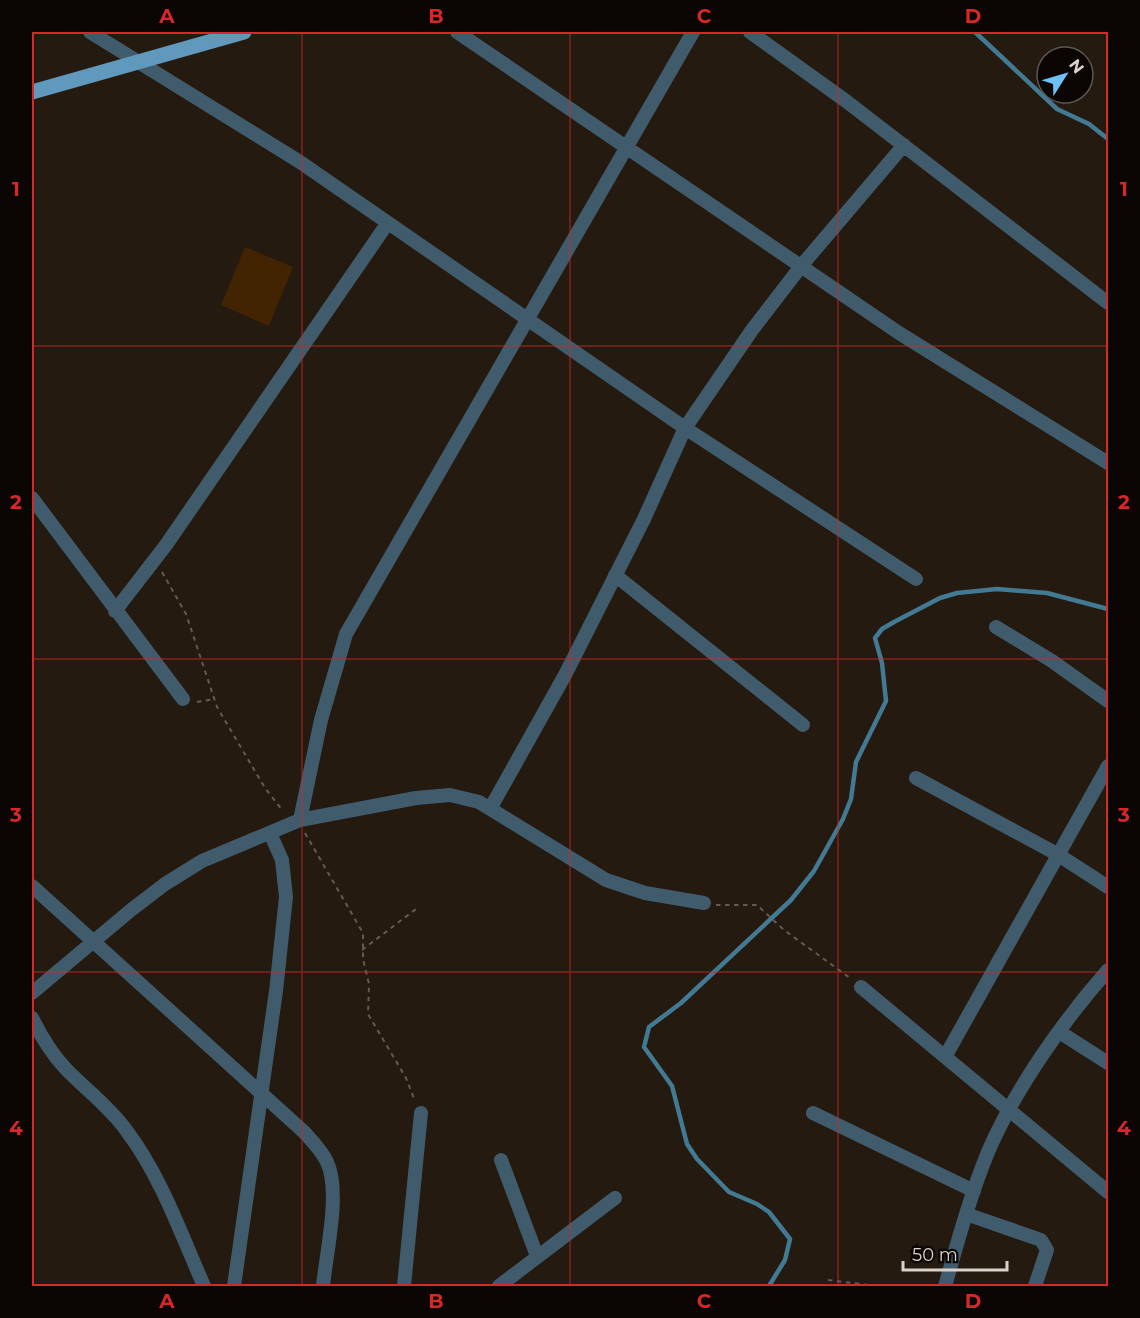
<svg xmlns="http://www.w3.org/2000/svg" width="1140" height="1318" viewBox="0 0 1140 1318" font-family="Montserrat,sans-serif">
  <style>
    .pitch { fill: #422302 }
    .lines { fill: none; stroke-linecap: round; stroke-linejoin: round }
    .stream { stroke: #417a92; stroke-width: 4.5 }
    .path { stroke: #645a51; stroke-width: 2; stroke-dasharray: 4.5 4.5; stroke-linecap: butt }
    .street { stroke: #405b6b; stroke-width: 14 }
    .primary { stroke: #6099bb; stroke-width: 15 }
    .grid { fill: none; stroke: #d62828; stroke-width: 1.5; stroke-opacity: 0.55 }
    .neatline { fill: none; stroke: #d62828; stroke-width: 2 }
    .grid-label { font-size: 20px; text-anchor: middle; font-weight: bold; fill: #d62828 }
  </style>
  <rect width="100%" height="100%" fill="#251a10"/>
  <path class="pitch" d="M245,247l48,20 -24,59 -48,-21z"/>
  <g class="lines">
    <path class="stream" d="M975,32l82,77 32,15 19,15
      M769,1286l16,-26 5,-21 -21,-27 -12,-8 -28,-12 -32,-33 -10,-15 -15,-58 -28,-39 5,-20 32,-24 110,-103 23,-29 29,-52 8,-20 5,-37 30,-61 -4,-38 -7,-25 7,-9 12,-7 46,-24 17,-5 40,-4 50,4 61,16"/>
    <path class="path" d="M162,572l24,42 31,93 48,81 18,23
      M197,702l17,-3
      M305,833l58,100v26l6,25 -1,30 38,64 9,23
      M716,905h41l27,25 66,48
      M362,950l54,-41
      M828,1280l49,6"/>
    <path class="street" d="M90,32l210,130 385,266 231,151
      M457,32l442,301 209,130
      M750,32l96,69 262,202
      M32,498l151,201
      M615,575l188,150
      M115,611l51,-66 221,-321
      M996,627l56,34 56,40
      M916,778l141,76 51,33
      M490,809l75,-134 79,-156 41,-91 67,-98 50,-65 102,-120
      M300,820l21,-100 25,-86 347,-602
      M32,886l272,246c8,9 18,19 23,30 14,29 -1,92 -4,124
      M861,987l247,205
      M32,993l99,-83 34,-26 37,-23 98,-41 116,-22 34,-3 29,7 127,78 39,13 59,10
      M32,1018c9,18 19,35 33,50 20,21 44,38 61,62 35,46 55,104 78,156
      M1061,1033l47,30
      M945,1057l163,-291
      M813,1113l161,78
      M501,1160l36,96
      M966,1214l75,26 6,10 -12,36
      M234,1286l42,-295 10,-94 -4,-37 -12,-27
      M404,1286l17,-173
      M499,1286l116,-88
      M945,1286c13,-45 25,-90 43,-134 27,-63 75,-131 120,-182"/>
    <path class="primary" d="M32,92l212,-60"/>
  </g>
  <path class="grid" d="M302,32v1254M570,32v1254M838,32v1254M32,346h1076M32,659h1076M32,972h1076"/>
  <rect width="1140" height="1318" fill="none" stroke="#0b0604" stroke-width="66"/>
  <g transform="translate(1065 75) rotate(53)"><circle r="28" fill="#0b0604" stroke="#5d5753" stroke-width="1.5"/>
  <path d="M0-4.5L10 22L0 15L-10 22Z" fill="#6ec2f3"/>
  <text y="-9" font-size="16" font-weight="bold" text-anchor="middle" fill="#d9d1ca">N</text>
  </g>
  <path d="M903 1261v9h104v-9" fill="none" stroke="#d9d1ca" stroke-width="3"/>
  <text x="912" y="1261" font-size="18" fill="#d9d1ca" stroke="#0b0604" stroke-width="4.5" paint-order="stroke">50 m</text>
  <rect x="33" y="33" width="1074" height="1252" class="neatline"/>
  <g class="grid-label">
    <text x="167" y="23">A</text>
    <text x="436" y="23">B</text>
    <text x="704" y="23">C</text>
    <text x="973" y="23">D</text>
    <text x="16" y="196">1</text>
    <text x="1124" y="196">1</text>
    <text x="16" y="509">2</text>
    <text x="1124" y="509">2</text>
    <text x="16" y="822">3</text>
    <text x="1124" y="822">3</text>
    <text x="16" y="1135">4</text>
    <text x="1124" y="1135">4</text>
    <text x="167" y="1308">A</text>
    <text x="436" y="1308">B</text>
    <text x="704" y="1308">C</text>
    <text x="973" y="1308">D</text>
  </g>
</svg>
